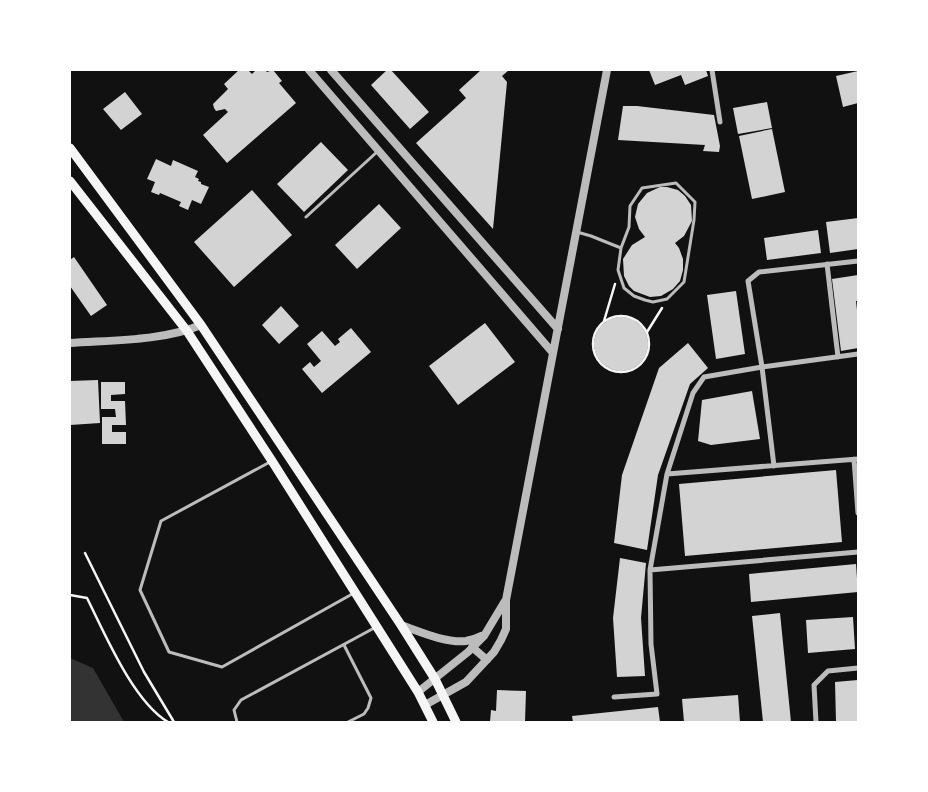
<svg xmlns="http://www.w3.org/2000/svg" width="928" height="792" viewBox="0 0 928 792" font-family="Lora,serif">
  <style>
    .water { fill: #333 }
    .building { fill: #d3d3d3 }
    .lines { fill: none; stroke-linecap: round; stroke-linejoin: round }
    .path { stroke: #f5f5f5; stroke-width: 2.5 }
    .service { stroke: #bcbcbc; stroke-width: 3 }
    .minor { stroke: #bcbcbc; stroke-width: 5 }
    .tertiary { stroke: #bcbcbc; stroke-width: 8 }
    .secondary { stroke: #f5f5f5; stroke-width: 9 }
  </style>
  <rect width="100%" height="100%" fill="#111"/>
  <path class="water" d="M632,335h4c5,4 6,7 6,14 0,24 -40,22 -40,-7l11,7 9,-1z
    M70,658l23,10 31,54h-54z"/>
  <path class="building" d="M239,70h9l4,4 4,-4h9l2,2 6,-2 9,11 -3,2 17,20 -69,60 -24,-28 25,-23 -3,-3 -9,2 -2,-3 -1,-4 15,-15 -4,-5z
    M387,70h4l38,42 -19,17 -39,-44z
    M481,70h28l-7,6 5,6 -14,147 -77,-86 50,-45 -7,-8z
    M649,70h57l2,6 -23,9 -4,-10 -26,10z
    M858,71v32l-15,4 -7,-31z
    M125,92l17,22 -21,16 -18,-21z
    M767,102l5,26 -34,6 -5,-26z
    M623,106h14l77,9 6,31 -1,6 -16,-1 2,-6 -87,-5z
    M772,129l13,63 -33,7 -13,-63z
    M321,142l27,28 -44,42 -27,-28z
    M156,159l15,7 2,-6 25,11 -3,6 4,2 -1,2 3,1v2l8,3 -8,17 -9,-4 -4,10 -9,-4 2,-4 -21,-9 -1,2 -8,-3 4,-10 -8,-3z
    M660,187h7l11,3 7,6 6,9 1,16 -8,15 -9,7 4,5 4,11v11l-3,11 -7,8 -12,7 -11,1 -16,-6 -5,-5 -5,-10 -1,-17 9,-14 13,-8 -6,-8 -4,-12 3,-13 9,-11z
    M252,190l40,45 -58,52 -40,-45z
    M379,204l22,24 -44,41 -22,-24z
    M858,218v31l-28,4 -4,-31z
    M818,230l3,23 -54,7 -3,-22z
    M74,257l33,48 -16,11 -21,-30v-26z
    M858,275v26h-2l2,18v29l-17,3 -9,-72z
    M736,291l9,63 -29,5 -9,-64z
    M281,306l18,20 -20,18 -17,-19z
    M594 344a27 27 0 1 1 54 0a27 27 0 1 1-54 0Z
    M485,323l30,39 -57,43 -29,-39z
    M351,328l20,24 -49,41 -20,-24 8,-7 4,5 7,-6 -14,-17 15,-13 13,15 5,-4 -2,-3z
    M688,343l20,25 -18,16 -32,91 -11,75 -33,-7 8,-68 37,-107z
    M98,380l2,43 -30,2v-44z
    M101,382h24v12l-14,1v6h14l1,24h-14v7h14v12h-24v-27h14l-1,-8h-14z
    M752,391l8,48 -49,6 -13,-4 4,-41z
    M836,470l6,72 -157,14 -6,-72z
    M620,558l26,5 -5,55 4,58 -28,1 -4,-59z
    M856,564l2,28 -107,10 -2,-28z
    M780,613l11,109h-28l-11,-106z
    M853,617l2,32 -47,4 -2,-33z
    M858,680v42h-22l-1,-40z
    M497,690l29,1 -1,31h-35l1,-12 5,1z
    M738,695l2,27h-56l-2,-23z
    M658,707l2,15h-87l-1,-6z"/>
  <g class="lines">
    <path class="path" d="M593 344a28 28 0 1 1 56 0a28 28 0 1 1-56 0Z
      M604,321l11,-37
      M647,332l15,-24
      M85,553l59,119 30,50
      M70,595l17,3c18,36 46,103 81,124"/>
    <path class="service" d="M306,217l72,-66
      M577,232l14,4 30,12 -3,22 6,18 10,8 11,4 8,2 14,-3 17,-17 10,-62 1,-18 -19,-19 -34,5 -12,18 -1,21 -8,21
      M270,462l-109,59 -21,69 29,62 53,15 132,-74
      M344,645l27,53 -3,10 -4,6 -16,8
      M237,722l-3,-12 7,-10 135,-73"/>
    <path class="minor" d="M712,70l8,52
      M827,264l11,93
      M854,459l4,54
      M774,466l-12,-99 -14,-86 11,-9 99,-11
      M667,474l191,-15
      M650,570l208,-18
      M614,697l43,-3 -6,-50 -1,-74 17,-96 26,-81 11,-16 58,-10 96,-13
      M816,722l-2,-37 14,-14 30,-3"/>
    <path class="tertiary" d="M309,70l244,283
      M331,70l227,259
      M70,343c42,-3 93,-2 131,-18
      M401,625c20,7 44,18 65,16 5,-1 11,-3 15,-5
      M472,647l15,13
      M418,692l50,-40 16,-16 21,-35
      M425,705l41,-23 28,-30 7,-12 5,-11v-29l101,-530"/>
    <path class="secondary" d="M70,148l131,177 200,300 34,54 21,43
      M70,181l117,150 85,130 146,231 15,30"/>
  </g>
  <rect width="928" height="792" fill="none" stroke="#ffffff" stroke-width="142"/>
</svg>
